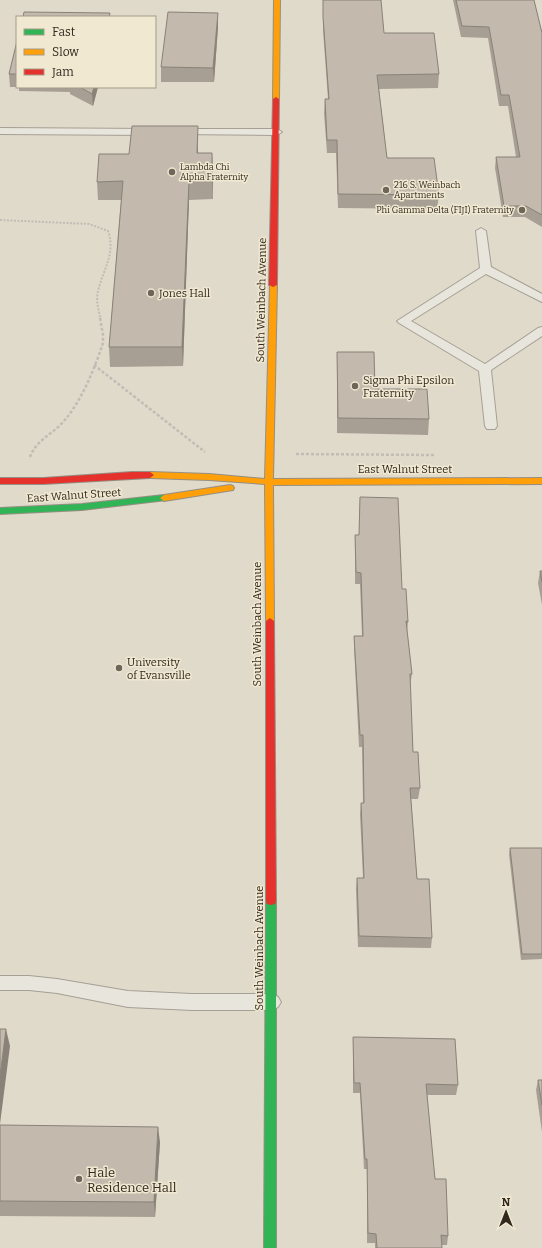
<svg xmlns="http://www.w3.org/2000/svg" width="542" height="1248" viewBox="0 0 542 1248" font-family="Bitter,serif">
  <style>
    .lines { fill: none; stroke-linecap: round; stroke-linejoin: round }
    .lane-casing { stroke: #a59f95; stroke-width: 2 }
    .fast-casing { stroke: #958f84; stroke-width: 2 }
    .slow-casing { stroke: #958f84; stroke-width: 2 }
    .jam-casing { stroke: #958f84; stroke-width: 2 }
    .path-far1 { stroke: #c1bcb4; stroke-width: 2; stroke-dasharray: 2 1.5; stroke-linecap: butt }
    .path { stroke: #c1bcb4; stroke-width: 2.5; stroke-dasharray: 3 2; stroke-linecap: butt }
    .lane { fill: #e8e5dc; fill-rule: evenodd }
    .fast { fill: #30b455; fill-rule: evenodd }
    .slow { fill: #ff9f0a; fill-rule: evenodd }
    .jam { fill: #e5322d; fill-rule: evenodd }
    .wall { fill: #a89f94 }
    .shaded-wall { fill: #888278 }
    .building { fill: #c3b9ac; stroke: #888278 }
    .poi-dot { fill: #6f665b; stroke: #f0e8d1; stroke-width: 1.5 }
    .labels { text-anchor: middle; stroke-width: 3; stroke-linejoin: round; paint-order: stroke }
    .far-poi-label { font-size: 9px; fill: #32281e; stroke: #f0e8d1; text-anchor: start }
    .poi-label { font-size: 11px; fill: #32281e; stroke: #f0e8d1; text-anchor: start }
    .street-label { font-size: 11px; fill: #32281e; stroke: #f0e8d1 }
    .near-poi-label { font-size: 13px; fill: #32281e; stroke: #f0e8d1; text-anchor: start }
  </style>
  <rect width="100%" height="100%" fill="#e0dacb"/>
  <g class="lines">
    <g class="lane-casing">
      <path id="lane" d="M0,128l150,1 5,3 -5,3 -150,-1z
        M179,129h98l5,3 -5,3 -102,-1 -1,-2 1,-2z
        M481,228l5,3 5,36 51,27v8l-56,-28 -75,47 74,43 53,-36 4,-1v9l-51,34 6,56 -2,3h-8l-2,-3 -6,-55 -80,-48 -2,-2 83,-53 -4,-37z
        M0,976h29l28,3 71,12 64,3h80l6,3 3,5 -3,5 -6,3h-80l-64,-3 -71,-14 -28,-3h-29z"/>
    </g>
    <g class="fast-casing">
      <path id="fast" d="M164,495l3,1 1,2 -1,2 -85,10 -82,4v-6l82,-4z
        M271,897l4,1 1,3v347h-12l2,-347 1,-3z"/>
    </g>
    <g class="slow-casing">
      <path id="slow" d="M274,0h6l-1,99 -3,2 -3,-2z
        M270,283h3l4,2 -4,194 269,-1v6l-269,1 1,136 -4,3 -4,-3 -1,-137 -56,-4 -59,-2 -4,-3 4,-3 59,2 56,5z
        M230,485l3,1 1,2 -1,2 -69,11 -4,-3 4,-3z"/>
    </g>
    <g class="jam-casing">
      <path id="jam" d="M276,97l3,2 -2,186 -4,2 -4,-2 4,-186z
        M132,472h18l4,3 -4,3 -107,6h-43v-6h43z
        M270,618l4,3 2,280 -1,3 -4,1 -4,-1 -1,-3v-280z"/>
    </g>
    <path class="path-far1" d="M0,220l89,4 19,7c8,22 -5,39 -10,60 -2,9 0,19 3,28"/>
    <path class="path" d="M94,365l111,87
      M296,454l139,1
      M30,457c6,-17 23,-23 34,-36 18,-21 30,-51 39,-78v-8l-3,-17"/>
    <use href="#lane" class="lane"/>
    <use href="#fast" class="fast"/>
    <use href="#slow" class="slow"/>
    <use href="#jam" class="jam"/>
  </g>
  <path class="wall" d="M323,0l61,33 55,41 -1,14 -59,1 8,69 52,37 -2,14 -99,-1 -2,-55h-9l-3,-40 1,-14h3l-5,-69z
    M453,0h81l8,33v194l-17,-10h-22l-8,-49 1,-11h20l-8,-51h-9l-11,-68 -27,-1z
    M218,13v14l-4,55h-53v-15z
    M17,41v46h-7l-1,-13z
    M19,87h79l-5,19 -23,-12v-2l-51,-1z
    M198,144v9h14l1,46 -24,1 -6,166 -73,1 -1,-20 12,-147h-23l-1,-18 32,-28z
    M337,352l38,37 54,30 -1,16 -91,-2z
    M360,497l42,92 6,33 -1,10 5,42 -2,11 3,67 7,36 -2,11h-7l6,80 15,59 -1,10 -73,-1 -2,-58 1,-11h6l-3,-64 1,-11h2l-1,-56h-3l-5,-100v-11h8l-2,-52h-5v-49h4z
    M540,571h2v34l-4,-22z
    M510,848h32v111l-21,1 -12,-106z
    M353,1037l105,48 -2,10h-29l8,84 13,57 -1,9h-5v3h-67v-5h-8v-74h-3l-4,-76h-7z
    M538,1080h4v52l-6,-42z
    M0,1125l160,17 -5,75 -155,-1z"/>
  <path class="shaded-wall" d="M218,13v14l-4,55 -1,-14z
    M94,87h4l-5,19 -1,-12z
    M198,126v46l-1,-19z
    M212,153l1,19v27l-1,-18z
    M189,181v19l-6,166 -1,-19z
    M6,1029l4,17 -10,78v-48z
    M158,1127l2,15 -5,75 -1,-15z"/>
  <path class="building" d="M323,0h58l3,33h50l5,41 -62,1 10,83h47l5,37 -101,-1 -1,-54h-10l-2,-41h4l-6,-82z
    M456,0h78l8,33v182l-16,-9h-22l-8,-49h24l-11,-62h-8l-12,-68 -27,-1z
    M24,12l86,1 -1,4h-86z
    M168,12l50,1 -5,55 -52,-1z
    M17,41v33h-8z
    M80,87h14l-2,7z
    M132,126h66l-1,27h15v28h-23l-7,166h-73l14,-166 -26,1 2,-28h30z
    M337,352h37l1,37h52l2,30 -91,-1z
    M360,497l38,1 4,91h4l2,33 -2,-1 6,53h-2l3,78h5l2,36h-10l7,91h12l3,59 -73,-2 -2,-58h7l-3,-75h3l-1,-68h-3l-6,-99h9l-2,-63 -5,-1 -1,-37h4z
    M540,571h2v11z
    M510,848h32v106h-20z
    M0,1029h6l-6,47z
    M353,1037l102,2 3,46 -32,-1 9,95h11l2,57 -7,-1 1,13h-65l-1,-14 -8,-1 -1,-74h-2l-5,-76h-6z
    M538,1080h4v25z
    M0,1125l158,2 -4,75 -154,-1z"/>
  <g class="poi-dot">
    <circle cx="172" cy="172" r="4"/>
    <circle cx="386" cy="190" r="4"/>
    <circle cx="522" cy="210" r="4"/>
    <circle cx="151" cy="293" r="4"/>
    <circle cx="355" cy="386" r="4"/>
    <circle cx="119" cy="668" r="4"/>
    <circle cx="79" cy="1179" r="4"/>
  </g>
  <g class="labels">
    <g class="far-poi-label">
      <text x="180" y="170">Lambda Chi<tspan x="180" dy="10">Alpha Fraternity</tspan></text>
      <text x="394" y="188">216 S. Weinbach<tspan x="394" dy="10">Apartments</tspan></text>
      <text x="514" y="213" text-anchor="end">Phi Gamma Delta (FIJI) Fraternity</text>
    </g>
    <g class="poi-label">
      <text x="159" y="297">Jones Hall</text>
      <text x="363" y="384">Sigma Phi Epsilon<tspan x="363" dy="13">Fraternity</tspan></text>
      <text x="127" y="666">University<tspan x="127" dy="13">of Evansville</tspan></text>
    </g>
    <g class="street-label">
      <text transform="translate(261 300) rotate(-89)" y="4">South Weinbach Avenue</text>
      <text x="405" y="473">East Walnut Street</text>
      <text transform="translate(74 495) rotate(-4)" y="4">East Walnut Street</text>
      <text transform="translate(257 624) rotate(-90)" y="4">South Weinbach Avenue</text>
      <text transform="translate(259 948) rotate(-90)" y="4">South Weinbach Avenue</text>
    </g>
    <g class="near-poi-label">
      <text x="87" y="1177">Hale<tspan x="87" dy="15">Residence Hall</tspan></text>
    </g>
  </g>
  <rect x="16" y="16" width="140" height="72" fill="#f0e8d1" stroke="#a49b89"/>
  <rect x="24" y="29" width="20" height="6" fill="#30b455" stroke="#a49b89"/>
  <text x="52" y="36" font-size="12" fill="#32281e">Fast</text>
  <rect x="24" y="49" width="20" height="6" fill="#ff9f0a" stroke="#a49b89"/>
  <text x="52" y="56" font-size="12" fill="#32281e">Slow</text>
  <rect x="24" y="69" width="20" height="6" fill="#e5322d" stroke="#a49b89"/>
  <text x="52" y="76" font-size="12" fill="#32281e">Jam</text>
  <g transform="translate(506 1212)" stroke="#f0e8d1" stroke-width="3" paint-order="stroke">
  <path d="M0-3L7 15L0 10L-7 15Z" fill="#32281e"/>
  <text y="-6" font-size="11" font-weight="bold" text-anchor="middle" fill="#32281e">N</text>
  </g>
</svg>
